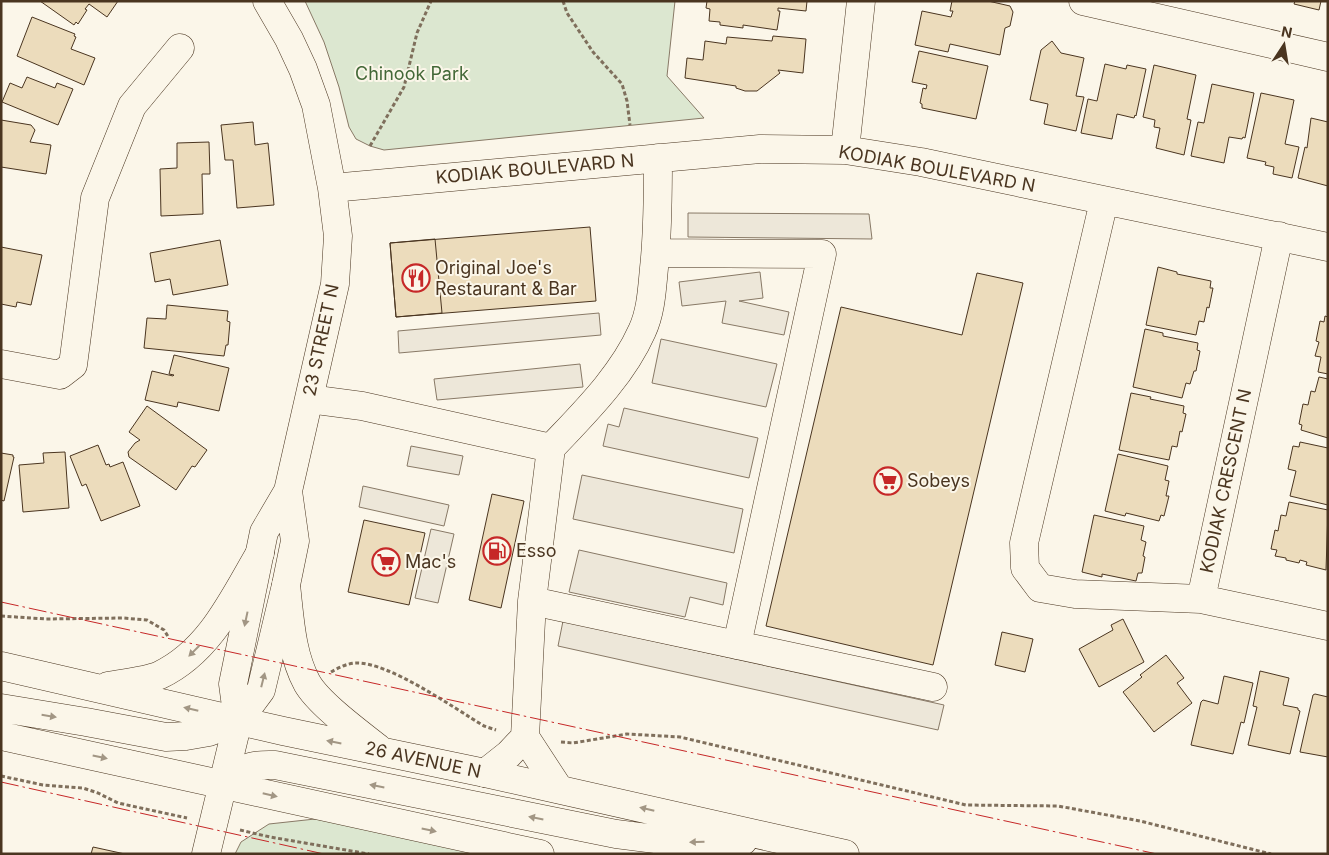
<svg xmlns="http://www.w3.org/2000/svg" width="1329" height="855" viewBox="0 0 1329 855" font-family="Inter,sans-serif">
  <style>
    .green { fill: #dce7d0; stroke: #887966 }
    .parking { fill: #ede7d9; stroke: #887966 }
    .building { fill: #ecdcbc; stroke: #4a3520 }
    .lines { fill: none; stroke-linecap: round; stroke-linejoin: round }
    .minor-casing { stroke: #4a3520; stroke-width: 29 }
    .major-casing { stroke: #4a3520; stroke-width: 29 }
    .path { stroke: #7f6f5c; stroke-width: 3; stroke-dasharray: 4 2.5; stroke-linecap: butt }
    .minor { stroke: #fbf6e9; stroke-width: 28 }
    .major { stroke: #fbf6e9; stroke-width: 28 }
    .power { stroke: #c62828; stroke-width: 1; stroke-dasharray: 18 4 2.5 4; stroke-linecap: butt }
    .oneway { fill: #a29684 }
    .labels { text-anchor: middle; stroke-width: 4; stroke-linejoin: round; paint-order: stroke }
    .park-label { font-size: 18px; fill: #436837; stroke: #fbf6e9 }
    .street-label { font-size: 18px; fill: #4a3520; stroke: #fbf6e9 }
    .poi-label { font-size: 18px; fill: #4a3520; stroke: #fbf6e9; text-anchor: start }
  </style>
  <rect width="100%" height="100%" fill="#fbf6e9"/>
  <path class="green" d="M305,1h370l-8,75 37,42 -320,32 -14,-4 -14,-7 -7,-12 -10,-40 -15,-45z
    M315,819l41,6 137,29h-258l6,-12 28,-18z"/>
  <path class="parking" d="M688,213l181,1 3,25 -184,-2z
    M760,272l3,26 -24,3 50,11 -5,23 -62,-12 4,-22 -44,5 -3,-24z
    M599,313l2,22 -202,18 -1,-22z
    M661,339l116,25 -11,43 -114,-24z
    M580,364l3,23 -146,13 -3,-21z
    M624,408l134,30 -9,40 -146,-32 5,-22 11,3z
    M411,446l52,10 -4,19 -52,-9z
    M582,475l161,34 -9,44 -161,-34z
    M363,486l86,19 -5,21 -85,-19z
    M431,529l23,5 -16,69 -23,-5z
    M579,550l148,33 -4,22 -33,-8 -5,20 -116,-25z
    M563,621l381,84 -6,25 -380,-84z"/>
  <path class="building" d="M40,1h78l-11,16 -18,-13 -4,5 2,1 -9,14 -2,-2 -2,3z
    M707,1h100l-1,10 -28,-3v3h2l-3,19 -34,-5v3l-23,-3v-3l-11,-1 1,-12 -4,-1z
    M952,1h36l22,5 3,6 -3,14 -5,2 -5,27 -50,-11 -2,8 -33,-7 7,-34 29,6 2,-6h-3z
    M1295,1h26l-2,9 -25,-6z
    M32,17l43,17 -1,2 2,1 -5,12 24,9 -11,27 -67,-29z
    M773,36l33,3 -3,34 -25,-3 2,3 -23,18h-12l-9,-3v-2l-51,-8 2,-20 16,2 2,-19 21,3 1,-7 45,4z
    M1052,41l9,12 23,5 -8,38 8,1 -8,34 -32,-7 4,-20 -18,-4 11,-50z
    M919,51l69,15 -12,53 -54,-11v-4l-2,-1 3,-15 3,1 1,-4 -15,-3z
    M1105,64l21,5 1,-4 19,4 -10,47 -1,-1 -1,3 -17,-4 -5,25 -31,-6 7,-34 9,2z
    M1154,65l42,10 -9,44 4,1 -7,35 -28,-7 4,-20 -6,-1 1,-7 -12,-3z
    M27,77l28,11 2,-5 16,6 -15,36 -56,-23 8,-19 12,5z
    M1212,84l42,9 -9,45 -2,-1 -1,2 -13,-2 -5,26 -33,-7 7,-34 6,1z
    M1261,93l33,7 -9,44 14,3 -7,31 -19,-4 1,-7 -9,-2 1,-3 -19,-4z
    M1311,118l17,4v64l-30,-8 7,-31 2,1z
    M1,120l30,5 4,5 -5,12 21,3 -5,29 -45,-7z
    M253,122l2,23 13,-2 6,62 -37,3 -4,-48h-8l-4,-35z
    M209,142l1,32h-8l1,40 -42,2 -1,-47 17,-1v-25z
    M590,227l6,74 -200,16 -6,-74z
    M435,239l7,74 -46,4 -6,-74z
    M220,240l8,45 -55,10 -3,-16 -15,3 -5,-29z
    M1,247l41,8 -11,50 -14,-3 -1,5 -15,-3z
    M1158,267l19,5v2l34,7 -1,7h3l-4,20 -2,-1 -3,15 -5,-1 -3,14 -50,-10z
    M977,273l46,10 -90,382 -167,-39 75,-319 121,28z
    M167,305l61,6 -1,10 3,1 -2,23h-2l-2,11 -80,-8 3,-30 19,1z
    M1325,316l3,1v57l-10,-2 3,-15 -6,-1 4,-14 -3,-1 4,-20 4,1z
    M1145,329l18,4v3l35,7 -1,7 3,1 -4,20h-2l-4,13 -4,-1 -4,15 -49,-11z
    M174,355l55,13 -10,43 -41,-9 -1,5 -32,-7 7,-29 21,5 1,-1 -5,-1z
    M1319,377l9,2v59l-27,-8 1,-5 -3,-1 4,-20 5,1 3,-14 4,1z
    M1131,393l20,4 -1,2 34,7 -1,7 3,1 -4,18 -2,-1 -3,16 -5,-1 -3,14 -50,-10z
    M147,406l60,44 -12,17 -3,-1 -16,24 -47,-33 -1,-5 7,-9 5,-3 -11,-8z
    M1300,442l28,6v57l-38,-9 6,-25 -8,-2 5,-23 6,1z
    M98,445l8,20 3,-1 1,3 13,-5 17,44 -39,15 -15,-37 -4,2 -12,-30z
    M65,452l4,56 -46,4 -4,-47 25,-2 -1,-10z
    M1,453l12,2v2h1l-10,44 -3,-1z
    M1118,454l50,12 -3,14 4,1 -3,15h3l-5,20 -3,-1 -2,6 -33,-8 -1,3 -20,-5z
    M492,494l32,7 -23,107 -32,-8z
    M1289,502l39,8 -2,60 -20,-5 1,-3 -7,-2 -1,3 -13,-3v-2l-11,-2 2,-6 -6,-1 4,-19 3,1 3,-16 5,1z
    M1094,515l50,11 -3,14 5,2 -3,14 2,1 -3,16h-4l-2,8 -34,-7v3l-20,-5z
    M364,520l61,13 -16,72 -61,-13z
    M1123,619l21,43 -45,25 -20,-38 34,-19 -2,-5z
    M1002,632l31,7 -8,33 -30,-7z
    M1166,655l18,23 -7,5 15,20 -38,29 -31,-40 19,-15 -2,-2z
    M1260,671l29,7 -6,27 15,3v2l2,1 -10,43 -42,-9 9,-38 -4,-1z
    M1224,676l29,7 -9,40 -3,-1 -8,32 -42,-9 10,-43 2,-2 15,4z
    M1315,694l13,3v60l-28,-5 13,-57z
    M93,847l32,7h-34z"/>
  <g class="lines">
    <g class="minor-casing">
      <path id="minor" d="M1083,1l245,56
        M845,150l16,-149
        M332,188l428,-39 85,1 76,12 407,85
        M1104,201l-80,342 1,25 15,20 35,6 126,5
        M1279,236l-78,363 127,27
        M656,253l166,1 -85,391
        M1,364l59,11 13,-10 22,-167 37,-92 48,-58
        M309,399l53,7 189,42c33,-35 71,-72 91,-117 9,-19 10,-42 12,-63 4,-36 4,-73 4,-110
        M551,448l-19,153 -7,136 34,52
        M532,601l401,86
        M238,721l23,-31 25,-105 9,-44 -7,-50
        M485,773l24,-19 16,-17
        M206,854l32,-133 -5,-37 31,-152 24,-41 47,-207 3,-48 -6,-48 -16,-83 -13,-36 -14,-30 -22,-38"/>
    </g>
    <g class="major-casing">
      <path id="major" d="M286,585c4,34 5,68 21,98 12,21 52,50 72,66
        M1,666l282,65 202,42 360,81
        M108,686c15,-3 38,-5 52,-11 50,-24 73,-76 100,-122
        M1,708l85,14 80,15 20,-1 23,-4 29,-11
        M1,736l539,118
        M223,783c21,-15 25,-19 52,-18l341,69 70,9 57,-2"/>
    </g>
    <path class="path" d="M563,1l4,12 26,39 29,32 5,17 3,24
      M370,146l34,-59 13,-54 14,-32
      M1,616l45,3 77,-1 24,2 17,10 5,8
      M331,672c7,-4 17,-9 25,-9 33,-1 98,45 128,63l12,4
      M561,742l12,1 54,-9 53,3 286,68 92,1 82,15 131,33
      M1,776l42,9 40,3 15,5 20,10 69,15
      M240,830l30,7 99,17"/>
    <use href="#minor" class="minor"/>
    <use href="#major" class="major"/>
    <path class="power" d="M1,602l1156,252
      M1,782l323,72"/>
  </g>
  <defs><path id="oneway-solid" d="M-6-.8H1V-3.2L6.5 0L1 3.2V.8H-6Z" transform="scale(1.25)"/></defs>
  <g class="oneway">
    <use href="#oneway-solid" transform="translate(246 619) rotate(102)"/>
    <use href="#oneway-solid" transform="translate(194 651) rotate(135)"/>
    <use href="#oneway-solid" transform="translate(263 680) rotate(-76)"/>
    <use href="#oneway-solid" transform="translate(191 709) rotate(-167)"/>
    <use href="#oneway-solid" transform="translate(49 716) rotate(9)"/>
    <use href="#oneway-solid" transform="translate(334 742) rotate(-169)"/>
    <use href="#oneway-solid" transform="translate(100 757) rotate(12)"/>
    <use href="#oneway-solid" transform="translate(377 786) rotate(-169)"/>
    <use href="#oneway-solid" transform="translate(270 795) rotate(13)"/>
    <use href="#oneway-solid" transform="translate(647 809) rotate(-167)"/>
    <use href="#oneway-solid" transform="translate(536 818) rotate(-169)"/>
    <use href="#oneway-solid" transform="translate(429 830) rotate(12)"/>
    <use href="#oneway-solid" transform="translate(697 842) rotate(178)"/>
  </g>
  <defs>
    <g id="restaurant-ring" transform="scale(1.4375)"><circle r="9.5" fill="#fbf6e9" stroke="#c62828" stroke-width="1.5"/><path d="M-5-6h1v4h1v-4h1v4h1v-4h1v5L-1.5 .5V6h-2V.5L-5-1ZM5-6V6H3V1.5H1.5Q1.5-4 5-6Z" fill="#c62828"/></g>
    <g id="supermarket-ring" transform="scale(1.4375)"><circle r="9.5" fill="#fbf6e9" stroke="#c62828" stroke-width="1.5"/><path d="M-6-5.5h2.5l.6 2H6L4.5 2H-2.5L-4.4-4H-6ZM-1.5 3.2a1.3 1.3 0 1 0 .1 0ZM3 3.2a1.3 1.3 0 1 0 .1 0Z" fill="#c62828"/></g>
    <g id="fuel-ring" transform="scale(1.4375)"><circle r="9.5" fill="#fbf6e9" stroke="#c62828" stroke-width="1.5"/><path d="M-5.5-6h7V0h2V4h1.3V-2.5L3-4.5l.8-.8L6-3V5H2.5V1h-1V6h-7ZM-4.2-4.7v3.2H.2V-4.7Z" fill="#c62828"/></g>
  </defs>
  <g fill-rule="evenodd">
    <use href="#restaurant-ring" x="416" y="278"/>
    <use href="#supermarket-ring" x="888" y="481"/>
    <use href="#fuel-ring" x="497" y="551"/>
    <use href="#supermarket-ring" x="386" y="562"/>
  </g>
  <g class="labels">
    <g class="park-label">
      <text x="412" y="80">Chinook Park</text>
    </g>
    <g class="street-label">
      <text transform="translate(535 169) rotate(-5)" y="6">KODIAK BOULEVARD N</text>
      <text transform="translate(937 169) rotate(10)" y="6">KODIAK BOULEVARD N</text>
      <text transform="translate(321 340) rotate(-78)" y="6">23 STREET N</text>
      <text transform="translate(1226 481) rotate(-78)" y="6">KODIAK CRESCENT N</text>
      <text transform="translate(423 760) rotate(12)" y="6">26 AVENUE N</text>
    </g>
    <g class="poi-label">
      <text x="435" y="274">Original Joe's<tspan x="435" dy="21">Restaurant &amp; Bar</tspan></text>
      <text x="907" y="487">Sobeys</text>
      <text x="516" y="557">Esso</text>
      <text x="405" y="568">Mac's</text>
    </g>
  </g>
  <rect width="1329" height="855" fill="none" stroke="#4a3520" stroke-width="5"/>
  <g transform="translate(1284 45) rotate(12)" stroke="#fbf6e9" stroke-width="4" paint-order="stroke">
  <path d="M0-4L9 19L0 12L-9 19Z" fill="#4a3520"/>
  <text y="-8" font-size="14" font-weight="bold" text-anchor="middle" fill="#4a3520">N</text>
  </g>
</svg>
